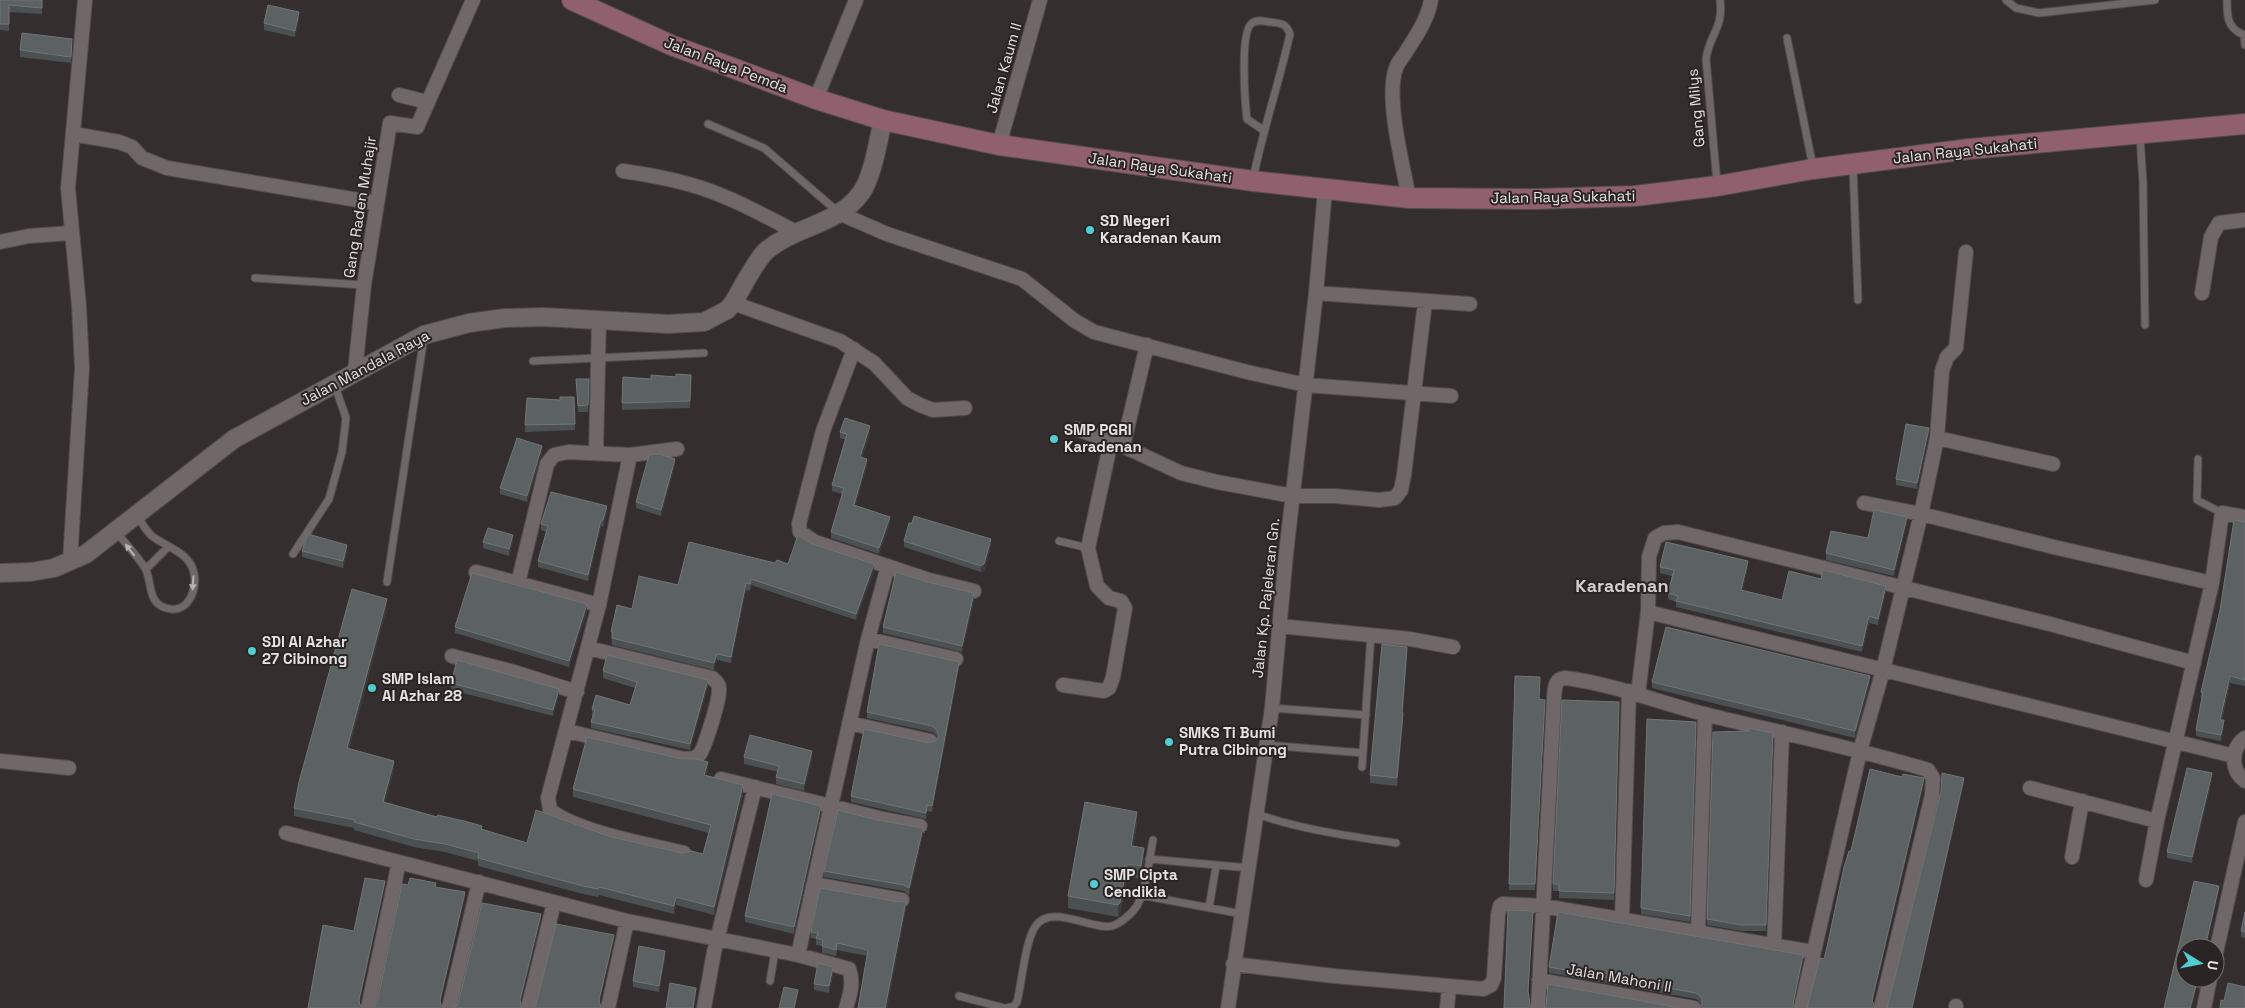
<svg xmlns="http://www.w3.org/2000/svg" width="2245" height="1008" viewBox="0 0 2245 1008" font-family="'Space Grotesk',sans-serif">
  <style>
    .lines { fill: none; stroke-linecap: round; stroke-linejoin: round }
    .service-casing { stroke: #514b4c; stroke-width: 9 }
    .minor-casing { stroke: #514b4c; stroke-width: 16 }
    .tertiary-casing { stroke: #514b4c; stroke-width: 20 }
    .secondary-casing { stroke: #514b4c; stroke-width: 22 }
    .service { stroke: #6f6768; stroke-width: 7 }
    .minor { stroke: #6f6768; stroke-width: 14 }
    .tertiary { stroke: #6f6768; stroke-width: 18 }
    .secondary { stroke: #90616c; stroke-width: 20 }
    .wall { fill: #4b5151 }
    .shaded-wall { fill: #3b3c3d }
    .building { fill: #5c6161; stroke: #717575 }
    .oneway { fill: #b7b1b2 }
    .poi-dot { fill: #52ccd0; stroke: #2a2425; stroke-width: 2 }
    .labels { text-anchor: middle; stroke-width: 4; stroke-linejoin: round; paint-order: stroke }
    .street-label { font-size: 15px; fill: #e7e3e3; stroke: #2a2425 }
    .poi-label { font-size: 15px; font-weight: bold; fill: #e7e3e3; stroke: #2a2425; text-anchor: start }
    .quarter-label { font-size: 18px; font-weight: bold; fill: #d5cdce; stroke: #2a2425 }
  </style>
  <rect width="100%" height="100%" fill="#342e2f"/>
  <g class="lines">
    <g class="service-casing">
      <path id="service" d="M2006,0l10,8 23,5 116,-13
        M2227,0c0,17 0,28 17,35
        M2244,35l1,10
        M1787,38l26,129
        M708,124l56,24 74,64
        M2140,136l3,47 2,142
        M1853,166l5,134
        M1253,179c10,-49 26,-96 37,-145 -4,-11 -10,-11 -21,-12 -6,-1 -13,-3 -18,2 -11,10 -6,79 -4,95l16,11
        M1717,183l-11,-124c3,-24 18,-31 14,-59
        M255,278l109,7
        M533,361l171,-8
        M2198,459l-1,41 25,13
        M116,531c7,10 26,30 30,39 6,14 2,33 20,38 24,8 35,-25 25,-43 -7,-14 -28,-20 -39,-29 -7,-6 -11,-15 -16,-22
        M1059,541l29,7
        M293,554l36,-55 13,-47 4,-34 -12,-35
        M146,569l22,-22
        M387,582l37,-245
        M1272,708l94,7
        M1268,745l95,8
        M1362,767l9,-132
        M1257,814c45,16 92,22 139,29
        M1149,859l101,9
        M1141,895l101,19
        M1209,908l7,-42
        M770,981l5,-30
        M959,996l45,12
        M1006,1008l8,-2 3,-4c5,-20 8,-60 18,-75 15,-25 58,4 77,-1 9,-3 21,-13 26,-22 9,-19 11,-43 15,-64"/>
    </g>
    <g class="minor-casing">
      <path id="minor" d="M399,95l28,7
        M816,99l40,-99
        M73,134l46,8 13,5 10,11 25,10 209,35
        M999,145l41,-145
        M623,171c21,3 44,7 65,13 38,10 73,30 108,48
        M1409,198c-6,-32 -24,-101 -13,-130 2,-6 7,-11 10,-16 10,-16 22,-33 25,-52
        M841,214l46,20 135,45 53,42 19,11 153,40 59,13 145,11
        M0,242l29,-6 42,-3
        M1316,293l154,11
        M2202,293l9,-56 8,-14 26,-3
        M733,303l107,38 34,22 33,35 13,7 13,5 32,-2
        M854,349l-31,82 -24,93 1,8 15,10 114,38 45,11
        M355,371l9,-86 26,-162 27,4 56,-127
        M1077,429l46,17 58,27 36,9 76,14h42l44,4 16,-2 6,-8 3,-15 21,-173
        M1937,438l116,26
        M1123,446l24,-101
        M596,452l3,-132
        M630,455l-31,150 -51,193 2,12c27,22 98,34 134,43
        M1864,503l57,11 137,34 154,35
        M70,561l12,-193 -3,-62 -11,-118 17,-188
        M476,572l123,33
        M518,583l29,-119 7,-9 14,-3 62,3 47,-6
        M1648,612l1,-55 6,-19 9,-5 14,-1 372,92 144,39
        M1279,626l131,13 43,8
        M868,639l88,20
        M452,656l62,16 63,20
        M1063,685l41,6 5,-3 4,-11 12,-69 -4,-7 -12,-3 -12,-12 -9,-38 23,-107
        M1638,694l10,-82 586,144
        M849,723l81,18
        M567,731l117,28c6,0 11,0 15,-4 6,-7 20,-54 20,-64 1,-6 -2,-9 -7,-13l-124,-30
        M2245,738c-15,11 -14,33 0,43
        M0,761l69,7
        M721,779l158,39 41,8
        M2030,788l127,33
        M286,833l341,88 171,34
        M2072,857l10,-56
        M2146,880l11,-59 55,-238 10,-70 23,4
        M814,884l88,16
        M1622,920l7,-229
        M1698,933l7,-219
        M1774,946l8,-214
        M2215,957l30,-135
        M1233,964l101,12 149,13 8,-4 3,-7 4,-63 2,-9 3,-2 40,2 270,46
        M1539,980l155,28
        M368,1008l31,-146
        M449,1008l30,-126
        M528,1008l26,-105
        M608,1008l19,-87
        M704,1008l10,-56 41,-165
        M846,1008c4,-13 8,-26 3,-39l-51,-14 70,-316 20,-73
        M1228,1008l44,-300 14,-154 30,-261 9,-103
        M1447,1008l2,-21
        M1538,1008l16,-310c1,-9 0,-19 11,-20 49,6 95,25 143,37 73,18 148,33 220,55l5,8 -1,17 -51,213
        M1801,1008l59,-257 23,-81 38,-156 16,-76 5,-67 5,-14 9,-9 10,-96
        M1956,1008v-2
        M2204,1008l6,-30"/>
    </g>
    <g class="tertiary-casing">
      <path id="tertiary" d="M0,573l31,-1 23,-4 32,-14 148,-115 190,-104 45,-12 36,-5 39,-1 124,7 36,-2 23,-12 6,-7c8,-13 23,-43 33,-52 29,-25 72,-26 95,-58 12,-17 17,-52 22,-73"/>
    </g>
    <g class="secondary-casing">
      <path id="secondary" d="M572,0l99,45 145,54 67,21 116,25 254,36 156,17 127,1 99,-3 82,-10 96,-17 156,-20 276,-25"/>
    </g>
    <use href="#service" class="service"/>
    <use href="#minor" class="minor"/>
    <use href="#tertiary" class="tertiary"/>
    <use href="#secondary" class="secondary"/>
  </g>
  <path class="wall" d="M0,0h42v14l-33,-2v19l-9,-1z
    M299,18l-4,19 -31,-7v-7z
    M72,45l-1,18 -51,-6v-7z
    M691,375l-1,33 -68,2 1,-33 28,2z
    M576,379h13l-1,33h-10z
    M527,398l48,26v6l-50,2z
    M840,432h30l-8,26 5,8 -12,40 35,17 -11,31 -48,-16v-6l11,-38 -10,-3v-6l14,-45 -6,-2z
    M1929,434l-12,55 -21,-4v-6z
    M542,452l-15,50 -27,-8v-6z
    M675,465l-14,51 -25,-8v-6z
    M607,513l-4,14 -2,-1 -13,55 -50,-14v-6l8,-29 -5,-2v-6z
    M2245,522v164l-15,-3 -8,37 2,7 -3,14 -25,-5v-6l6,-32h-1v-6l19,-82z
    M1907,523l-13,53 -68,-16v-7z
    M513,541l-4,15 -26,-8v-6z
    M904,541l87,4 -7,26 -3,1 -77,-25z
    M812,544l62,27 -18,49 -105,-35 -1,6 -4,-1 -15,73 -14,-3 -3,10 -102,-25 -1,-13 21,-23 46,-24 97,-22 13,1z
    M302,551h45l-4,17 -41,-11z
    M1660,567h88l-6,24 40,9 39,-21 65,13 -8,33 -9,-2 -7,29 -186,-45v-5l-8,-3v-6l4,-17 -12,-3z
    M927,582l47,18 -12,52 -79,-19v-6z
    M387,607l-38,142 45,20 -9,33 97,27 45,14 84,-6 71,16 21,1 6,-21 -136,-36v-8l135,-19 -2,6 37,18 -29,121 -38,-10 -2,9 -75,-19 -1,2 -15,-3 -105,-28v-5l-33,-9 -31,-5 -60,-17v-2l-60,-12v-8z
    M587,611l-18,56 -114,-34v-6z
    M1407,655l-4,57v9l-6,65 -27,-3v-8z
    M959,668l-27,144 -5,-1 -1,8 -75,-17v-6l78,-53 7,-2 1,-3 -1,-3 -4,-3 -65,-14v-6z
    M603,671l105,15 -18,64 -99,-22v-6l2,-6h-1v-7l38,-4 5,-17 -32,-10z
    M1515,676l24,23 -4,191h-26z
    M1652,682l218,1 -15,55 -203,-50z
    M451,683l108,12 -6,21 -102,-26z
    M1619,702l-5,198 -55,-2v-7h-6v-7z
    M1647,719l49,3 -6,200 -49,-8z
    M1713,732l60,1 -7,198h-24l-35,-6z
    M744,757l68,1 -8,33 -28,-7v-7l2,-5 -34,-8z
    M2212,780l-20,83 -25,-5v-6z
    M821,813l-27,121 -49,-12v-6z
    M1137,824l-4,22 11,14 -3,19 -14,-3 -7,39 -2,2 -50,-9v-12z
    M923,834l-14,61 -5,-4 -80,-14v-6z
    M906,908l-19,100h-29l9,-52 -30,-6 -1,6 -14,-3v-7l-6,-1v-6l-5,-1v-6z
    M2245,912v26l-4,-1v-6z
    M665,957l-6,35 -26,-5v-6z
    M1803,961l-9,44 -92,-1 -6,-5 -147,-26v-6z
    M833,974l-4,19 -15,-3v-6z"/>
  <path class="shaded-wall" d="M299,12v6l-4,19v-6z
    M870,426v6l-10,32v-7z
    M1929,428v6l-12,55v-6z
    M542,446v6l-15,50v-6z
    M675,459v6l-14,51v-6z
    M867,459v7l-13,45v-6z
    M607,506v7l-4,14v-7z
    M890,517v6l-11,31v-6z
    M1907,517v6l-13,53v-6z
    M601,520v6l-13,55v-6z
    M513,535v6l-4,15v-7z
    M991,539v6l-7,26 -3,1v-6z
    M347,545v6l-4,17v-7z
    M1748,561v6l-7,30v-7z
    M874,564v7l-18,49v-6z
    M746,583v7l-15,73v-6z
    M1886,586v6l-8,33v-6z
    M974,593v7l-12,52v-6z
    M387,599v8l-40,149v-8z
    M587,604v7l-18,56v-6z
    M1869,616v7l-7,29v-6z
    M1407,647v8l-5,66v-9z
    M717,654v6l-3,10v-7z
    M959,662v6l-27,144v-6z
    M1870,676v7l-15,55v-7z
    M2230,676v7l-10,43v-6z
    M708,680v6l-18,64v-6z
    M559,689v6l-6,21v-6z
    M1403,713v8l-6,65v-8z
    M2224,720v7l-3,14v-6z
    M812,751v7l-8,33v-7z
    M394,761v8l-11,41v-8z
    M708,762v8l-4,13v-8z
    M2212,773v7l-20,83v-6z
    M1924,778v6l-52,222v-6z
    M1964,778v6l-51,224h-1z
    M743,785v9l-29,121v-8z
    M927,805v6l-1,8v-6z
    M821,806v7l-27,121v-7z
    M1137,812v12l-6,34v-12z
    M923,828v6l-14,61v-7z
    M1144,848v12l-3,19v-13z
    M1127,864v12l-7,39 -2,2v-12z
    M385,881v6l-26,119v-6z
    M2219,886v6l-13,56h-1z
    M465,892v6l-25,108v-6z
    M676,897v8l-2,9v-8z
    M906,901v7l-19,100h-2z
    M541,914v7l-21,85v-6z
    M614,935v6l-15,65v-6z
    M665,951v6l-6,35v-6z
    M1803,955v6l-10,47v-4z
    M833,967v7l-4,19v-7z
    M2198,978h1l-7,30h-2z
    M696,988v6l-2,14h-1z
    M798,990v7l-3,11h-1z"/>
  <path class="building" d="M0,0h42v8l-33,-3v19h-9z
    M268,5l31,7 -4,19 -31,-8z
    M22,33l50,6 -1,18 -51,-7z
    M676,374l15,1 -1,26 -68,2 1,-26 28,2v-4l25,2z
    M576,379h13l-1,26 -10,1z
    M560,397h14l1,27 -50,1 2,-27 33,2z
    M845,418l25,8 -10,31 7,2 -13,46 36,12 -11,31 -48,-16 13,-44 -12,-3 15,-51 -7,-2z
    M1906,424l23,4 -12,55 -21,-4z
    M517,438l25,8 -15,50 -27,-8z
    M659,454l16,5 -14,51 -25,-8 13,-47z
    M551,492l56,14 -4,14h-2l-13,55 -50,-14 10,-35 -7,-2z
    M1874,510l33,7 -13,53 -68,-17 5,-22 37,7z
    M914,516l77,23 -7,25 -3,2 -77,-25 5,-18h3z
    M2234,520l11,2v158l-15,-4 -10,44h4l-3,15 -25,-5 7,-38h-2l19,-82z
    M488,528l25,7 -4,14 -26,-7z
    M308,534l39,11 -4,16 -41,-10z
    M798,535l14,9 62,20 -18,50 -105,-35 -1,5 -4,-1 -15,74 -14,-3 -3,9 -102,-25 1,-6h-2l6,-27 15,4 7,-33 39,9 11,-43 86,21 2,-3 11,4z
    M1666,542l82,19 -7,29 41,10 7,-29 32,8 2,-9 63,16 -8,33 -9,-3 -7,30 -186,-45 2,-5 -10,-3 6,-23 -14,-3z
    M896,572l31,10 47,11 -12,53 -79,-19z
    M472,573l115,31 -18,57 -114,-34z
    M352,589l35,10 -40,149 47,13 -11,41 54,15 1,-2 30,7 14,4 -1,3 46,14 9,-33 75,27 71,16 9,-2 12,3 8,-29 -138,-36 14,-52 95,22h14l12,3 -4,13 39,10 -29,122 -38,-10 -2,9 -75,-19 -1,2 -15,-3 -105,-28 1,-5 -34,-9 -31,-5 -60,-17 1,-2 -61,-12 5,-26z
    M1666,627l204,49 -15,55 -203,-49z
    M879,644l80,18 -27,144 -5,-1 -1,8 -75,-17 13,-67 65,14 7,-2 3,-5 -3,-7 -4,-3 -65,-14z
    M1382,644l25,3 -5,65 1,1 -6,65 -27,-3z
    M607,655l101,25 -18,64 -99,-22 4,-12 -3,-1 4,-14 34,10 7,-23 -34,-11z
    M457,660l102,29 -6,21 -102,-27z
    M1515,676l25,1 -1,22 6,1 -10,184h-26z
    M1562,700l57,2 -5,191 -55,-2v-7h-6z
    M1647,719l49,3 -6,194 -49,-8z
    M1749,728l24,5 -7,192h-24l-35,-6 6,-187 36,-1z
    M750,735l62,16 -8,33 -28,-7 3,-11 -35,-9z
    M2187,768l25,5 -20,84 -25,-5z
    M1870,769l32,8 1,-3 21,4 -52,222 3,8h-68l13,-50 4,1 3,-12 17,-80 5,-16h2z
    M1942,773l22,5 -52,230h-25l54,-217z
    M772,794l49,12 -27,121 -49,-11z
    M1085,802l52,10 -6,34 13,2 -2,11 -1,7 -14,-2 -7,39 -2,2 -50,-9z
    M838,810l39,10 46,8 -14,60 -5,-3 -80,-14z
    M365,878l20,3 -26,119 1,5 3,3h-55l15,-83 31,6z
    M410,878l26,5 -1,4 30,5 -25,108 1,5 3,3h-71l4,-5 25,-119 6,1z
    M2194,881l25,5 -14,62h-20v30h13l-8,30h-26z
    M820,888l80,14 6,-1 -21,107h-27l10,-58 -31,-7 -1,7 -14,-4 1,-6 -7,-2 2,-5 -7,-1z
    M482,903l59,11 -21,86 2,8h-68l4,-4z
    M1508,910l25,1 -5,80 2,14 3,3h-29z
    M1558,912l245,43 -10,49 4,4h-98l3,-4v-6l-6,-5 -147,-26z
    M2245,912v20l-4,-1z
    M556,924l58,11 -15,65 2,8h-67l2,-4z
    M639,946l26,5 -6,35 -26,-5z
    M818,963l15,4 -4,19 -15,-2z
    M670,983l26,5 -3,20h-27z
    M2228,983l17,4v21h-25l1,-8 3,1z
    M1548,984l132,24h-137l3,-2z
    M784,987l14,3 -4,18h-15z"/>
  <defs><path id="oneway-solid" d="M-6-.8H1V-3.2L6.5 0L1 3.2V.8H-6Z" transform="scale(1.25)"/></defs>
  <g class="oneway">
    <use href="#oneway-solid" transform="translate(130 550) rotate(-128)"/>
    <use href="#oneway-solid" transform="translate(193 583) rotate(94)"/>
  </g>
  <g class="poi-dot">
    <circle cx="1090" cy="230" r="5"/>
    <circle cx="1054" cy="439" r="5"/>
    <circle cx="252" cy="651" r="5"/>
    <circle cx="372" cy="688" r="5"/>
    <circle cx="1169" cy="742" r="5"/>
    <circle cx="1094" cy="884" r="5"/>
  </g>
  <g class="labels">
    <g class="street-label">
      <text transform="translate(726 65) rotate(21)" y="5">Jalan Raya Pemda</text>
      <text transform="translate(1004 68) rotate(-74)" y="5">Jalan Kaum II</text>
      <text transform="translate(1696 108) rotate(-95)" y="5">Gang Milys</text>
      <text transform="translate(1965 151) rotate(-6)" y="5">Jalan Raya Sukahati</text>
      <text transform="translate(1160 168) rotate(8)" y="5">Jalan Raya Sukahati</text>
      <text transform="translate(1563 197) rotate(-1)" y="5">Jalan Raya Sukahati</text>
      <text transform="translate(360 207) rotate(-81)" y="5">Gang Raden Muhajir</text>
      <text transform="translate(365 368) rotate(-28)" y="5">Jalan Mandala Raya</text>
      <text transform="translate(1266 598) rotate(-84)" y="5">Jalan Kp. Pajeleran Gn.</text>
      <text transform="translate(1619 978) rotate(10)" y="5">Jalan Mahoni II</text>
    </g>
    <g class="poi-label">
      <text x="1100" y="226">SD Negeri<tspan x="1100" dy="17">Karadenan Kaum</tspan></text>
      <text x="1064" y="435">SMP PGRI<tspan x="1064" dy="17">Karadenan</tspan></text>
      <text x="262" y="647">SDI Al Azhar<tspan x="262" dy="17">27 Cibinong</tspan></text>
      <text x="382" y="684">SMP Islam<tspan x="382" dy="17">Al Azhar 28</tspan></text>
      <text x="1179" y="738">SMKS Ti Bumi<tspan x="1179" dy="17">Putra Cibinong</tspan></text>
      <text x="1104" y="880">SMP Cipta<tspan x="1104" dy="17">Cendikia</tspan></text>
    </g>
    <g class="quarter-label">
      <text x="1622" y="592">Karadenan</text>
    </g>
  </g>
  <g transform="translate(2200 963) rotate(100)"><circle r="24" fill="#2a2425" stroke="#767071"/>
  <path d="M0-4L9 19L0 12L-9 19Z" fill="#52ccd0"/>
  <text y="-8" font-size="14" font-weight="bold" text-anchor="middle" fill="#e7e3e3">U</text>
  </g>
</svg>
